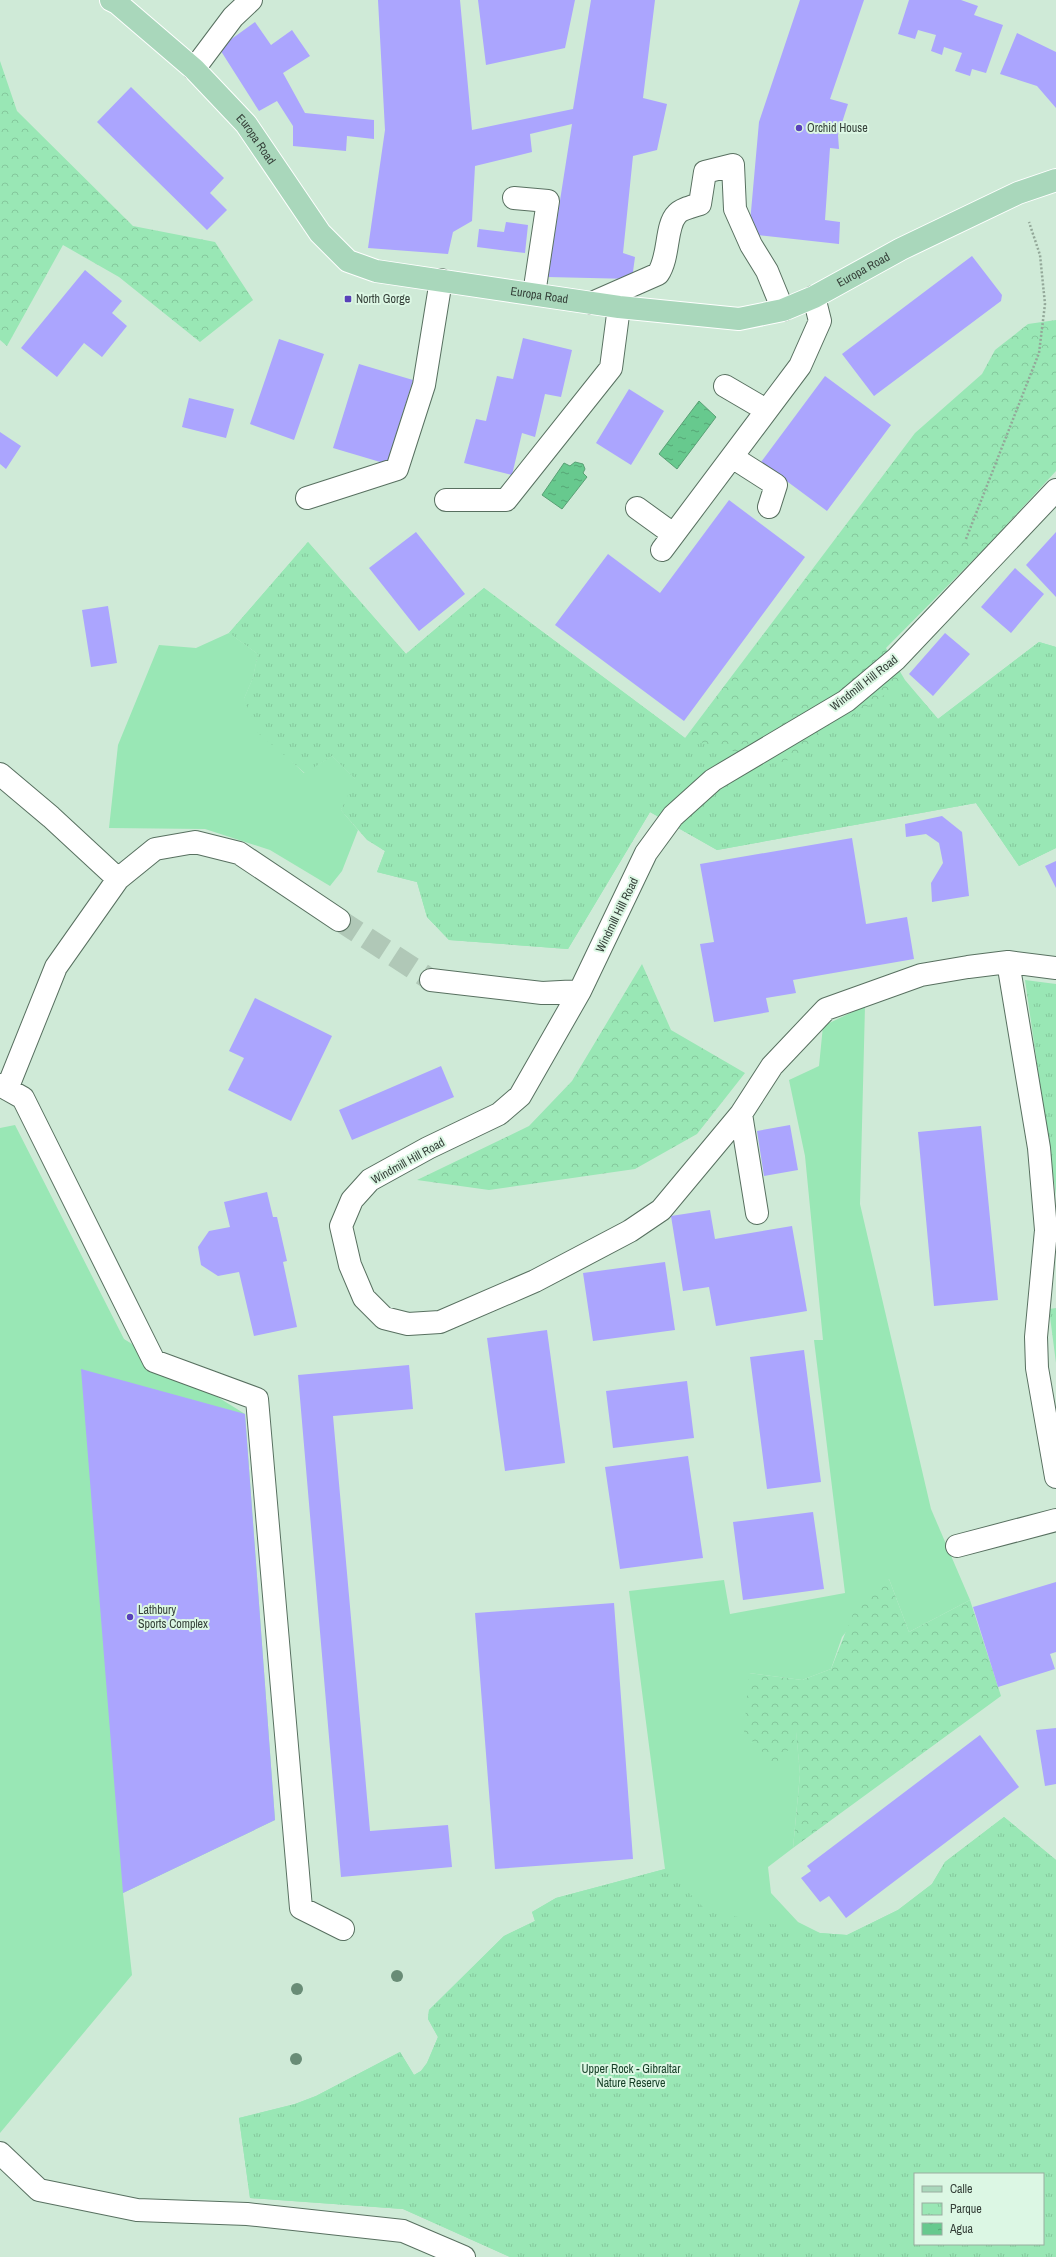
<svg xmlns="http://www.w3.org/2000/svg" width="1056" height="2257" viewBox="0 0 1056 2257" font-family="'Archivo Narrow',sans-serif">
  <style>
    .grass { fill: #99e7b5; fill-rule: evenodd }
    .forest { fill: url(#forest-crowns) }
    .park { fill: url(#park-tufts); fill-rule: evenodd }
    .water { fill: url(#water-ripples); stroke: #58a074 }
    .building { fill: #aba5fe }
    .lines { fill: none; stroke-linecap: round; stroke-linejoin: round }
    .minor-tunnel { stroke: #b0c8b7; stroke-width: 22; stroke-dasharray: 22 11; stroke-linecap: butt }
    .minor-casing { stroke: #587060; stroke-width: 24 }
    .major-casing { stroke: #fff; stroke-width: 24 }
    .path { stroke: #93a899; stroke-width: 2.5; stroke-dasharray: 2 2; stroke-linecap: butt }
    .minor { stroke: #fff; stroke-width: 22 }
    .major { stroke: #a9d7bb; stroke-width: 22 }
    .tree { fill: #698c76 }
    .poi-dot { fill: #5941b9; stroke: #dcf7e4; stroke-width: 1.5 }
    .labels { text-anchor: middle; stroke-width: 4; stroke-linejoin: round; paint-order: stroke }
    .poi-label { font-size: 12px; fill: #354039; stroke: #dcf7e4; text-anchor: start }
    .street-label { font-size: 12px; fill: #354039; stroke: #dcf7e4 }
    .park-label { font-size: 12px; fill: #163f27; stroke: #dcf7e4 }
  </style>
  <defs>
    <pattern id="forest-crowns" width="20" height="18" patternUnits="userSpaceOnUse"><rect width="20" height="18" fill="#99e7b5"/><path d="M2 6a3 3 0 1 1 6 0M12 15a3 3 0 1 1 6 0" fill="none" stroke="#84c79c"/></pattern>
    <pattern id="park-tufts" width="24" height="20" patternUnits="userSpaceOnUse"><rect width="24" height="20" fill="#99e7b5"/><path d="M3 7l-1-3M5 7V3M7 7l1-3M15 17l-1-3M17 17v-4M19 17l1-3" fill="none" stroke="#84c79c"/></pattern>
    <pattern id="water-ripples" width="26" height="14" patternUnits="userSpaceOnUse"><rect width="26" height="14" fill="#67c98e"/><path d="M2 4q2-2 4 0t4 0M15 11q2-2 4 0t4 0" fill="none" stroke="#56a575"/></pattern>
  </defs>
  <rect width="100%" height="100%" fill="#cfead7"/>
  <path class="grass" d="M229,633l29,21 -5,24 -9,21 40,55 20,19 28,-17 24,24 -15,30 17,20 -16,41 -12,15 -60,-36 -65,-21 -96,-1 9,-83 41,-100 37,3z
    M865,1006l-5,198 71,305 39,91 -61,32 -20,-53 -47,58 -11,32 -29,11 -53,-7 47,57 4,44 -7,74 -25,19 3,26 27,29 22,11 27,2 51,-25 34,-26 13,-22 59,-45 52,43v397h-546l-107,-48 -153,-11 -11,-80 56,-14 21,-8 84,-44 14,23 7,-4 6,-8 11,-26 -10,-18 1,-9 75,-74 31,-15 -3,-9 24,-14 109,-29 -36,-278 95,-11 6,34 115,-21 -31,-253h9l-18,-184 -16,-76 30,-14 4,-40zM915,2174h128v70h-128z
    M15,1125l109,214 121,75 30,406 -152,73 9,82 -132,158v-1005z"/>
  <path class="forest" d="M0,61l17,50 116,115 82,16 38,58 -53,42 -81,-65 -56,-32 -56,101 -7,-6z
    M1056,320v151l-68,74 -102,103 19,32 33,39 101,-77 17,5v201l-37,18 -43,-63 -259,47 -67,-38 -82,137 -119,-9 -22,-23 -10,-35 -40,-10 8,-21 -18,-11 -26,-30 14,-31 -23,-23 -27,17 -47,-40 -14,-34 9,-21 5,-24 -29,-21 79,-91 98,112 78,-66 201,150 230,-305 67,-59 13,-24 33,-26z
    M642,964l29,66 74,43 -48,61 -62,35 -146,21 -72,-10 112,-54 43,-45z
    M889,1579l20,53 61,-32 31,96 -208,152 7,-74 -4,-42 -3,13 -19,20 -30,-33 5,-59 53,7 29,-11 27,-68z"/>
  <path class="park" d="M308,542l98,112 78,-66 201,150 97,26 123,-83 33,38 101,-77 17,5v201l-37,18 -43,-63 -259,47 -67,-38 -82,137 -119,-9 -22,-23 -10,-35 -40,-10 8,-21 -18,-12 -26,-29 14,-31 -23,-23 -27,17 -47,-40 -14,-34 9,-21 5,-24 -29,-21z
    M1025,980l31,4v211z
    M1056,1308v55l-7,-54z
    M1004,1817l52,43v397h-546l-107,-48 -153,-11 -11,-80 56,-14 21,-8 84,-44 14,23 7,-4 6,-8 11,-26 -10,-18 1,-9 75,-74 31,-15 -3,-9 24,-14 109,-29 42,42 113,22 27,2 51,-25 34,-26 13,-22zM915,2174h128v70h-128z"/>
  <path class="water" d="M699,401l17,16 -39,52 -18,-15z
    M575,462l8,2 2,5 -2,4 4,4 -25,32 -20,-14 22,-32 6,3z"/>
  <path class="building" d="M378,0h82l12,130 101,-21 18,-109h64l-12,98 24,6 -10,46 -24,6 -10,97 12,4 -3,22 -84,-2 24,-153 -42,10 2,18 -57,14 -3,55 -19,11 -5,22 -80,-6 17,-118z
    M478,0h97l-10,48 -79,17z
    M800,0h64l-34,99 18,5 -10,31 1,14 -9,-1 -5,72 15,2 -1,22 -90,-10 10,-112z
    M909,0h52l17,6 -4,9 29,10 -17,48 -14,-4 -2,7 -15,-5 7,-18 -18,-6 -2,8 -11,-4 5,-16 -18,-5 -3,9 -17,-5z
    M255,22l16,23 21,-15 18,26 -27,17 22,40 69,7v19l-27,-3 -1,15 -53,-5v-20l-16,-25 -18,10 -40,-63z
    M1017,33l39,19v56l-19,-22 -37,-12z
    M131,87l93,91 -14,15 17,17 -20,20 -110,-108z
    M506,222l22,3 -3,28 -48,-6 2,-18 25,3z
    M972,256l30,39 -1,6 -127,95 -32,-42z
    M85,270l37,31 -10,12 15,13 -25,31 -18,-14 -27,34 -36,-29z
    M523,338l49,12 -11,47 -16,-3 -10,43 -13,-4 -10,42 -48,-12 12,-44 10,2 11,-45 16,3z
    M279,339l45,15 -30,86 -44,-16z
    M359,364l54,16 -26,84 -54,-16z
    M825,376l66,49 -64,86 -66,-49z
    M629,389l35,22 -33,54 -35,-22z
    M189,398l45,11 -8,29 -44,-11z
    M0,432l21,14 -15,23 -6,-5z
    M729,500l76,57 -121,164 -129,-96 53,-71 52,39z
    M416,532l49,62 -46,37 -50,-63z
    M1056,532v65l-30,-32z
    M1015,568l29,26 -33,39 -30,-26z
    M108,606l9,57 -26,4 -9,-57z
    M945,633l25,21 -37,42 -24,-22z
    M942,816l20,16 7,64 -37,6 -1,-19 12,-20 -4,-20 -13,-9 -20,3 -1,-13z
    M852,838l14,86 41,-7 7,42 -121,21 3,13 -30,5 3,14 -55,10 -14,-78 14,-2 -14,-78z
    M1056,861v27l-11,-22z
    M255,998l77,38 -41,85 -63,-31 16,-32 -15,-7z
    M441,1066l13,31 -102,43 -13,-30z
    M790,1125l8,45 -34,6 -7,-45z
    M981,1126l17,174 -64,6 -16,-174z
    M267,1192l6,25h4l10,44 -4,1 14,65 -43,9 -15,-64 -21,4 -17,-11 -3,-18 11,-16 21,-4 -6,-25z
    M710,1210l5,29 77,-13 15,85 -91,15 -7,-39 -26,4 -12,-75z
    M665,1262l10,68 -82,11 -10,-68z
    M547,1330l18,133 -60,8 -18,-133z
    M804,1350l17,132 -54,7 -17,-132z
    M409,1365l4,44 -80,7 37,415 78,-6 4,42 -111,10 -43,-502z
    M81,1369l164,45 30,406 -152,73z
    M687,1381l7,57 -81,10 -7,-57z
    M688,1456l15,102 -83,11 -15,-102z
    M813,1512l11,77 -81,11 -10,-78z
    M1056,1582v70l-6,2 5,15 -57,18 -25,-80z
    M614,1603l19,256 -138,10 -20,-256z
    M1056,1728v56l-11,2 -9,-56z
    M980,1735l39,52 -173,131 -17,-22 -9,6 -19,-24 10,-7 -4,-5z"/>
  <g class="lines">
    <path class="minor-tunnel" d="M339,920l92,60"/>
    <g class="minor-casing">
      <path id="minor" d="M194,69l39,-52 18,-17
        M514,198l34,3 -14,93
        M592,303l66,-29c12,-18 7,-48 19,-60 4,-5 17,-8 23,-10l5,-32 28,-7 2,44 16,36 16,26 16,39
        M725,386l41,24
        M732,457l44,28 -7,22
        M1056,490l-160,169 -50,42 -133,79 -40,36 -27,37 -66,138 -60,105 -21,18 -71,34 -58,32 -18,20 -11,26 9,39 14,33 20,20 24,6 32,-2 95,-41 95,-50 31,-21 80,-96 31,-48 54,-57 95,-34 47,-8 40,-5 48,6
        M307,498l90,-29 27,-84 17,-105
        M446,500h60l105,-132 8,-61
        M637,508l36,26
        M662,550l138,-184 20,-45 -6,-24
        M0,774l51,43 67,62
        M1008,962l31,186 7,82 -10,107 1,31 19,109
        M431,980l111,13 38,-2
        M0,1085l23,13 131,263 103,38 44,509 42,21
        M7,1089l49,-122 62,-88 37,-30 40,-7 44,11 100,67
        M741,1114l16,99
        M957,1546l99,-26
        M0,2153l39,37 98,20 110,4 156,17 61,26"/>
    </g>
    <g class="major-casing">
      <g id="major">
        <path id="s1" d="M111,0l6,3 77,66 52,55 74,109 28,28 28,10 243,36 120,12 44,-9 31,-13 87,-48 117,-56 38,-13"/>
      </g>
    </g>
    <path class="path" d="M966,539l73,-186 6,-49 -5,-49 -11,-33"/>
    <use href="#minor" class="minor"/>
    <use href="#major" class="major"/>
  </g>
  <g class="tree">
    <circle cx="397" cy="1976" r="6"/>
    <circle cx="297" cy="1989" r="6"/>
    <circle cx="296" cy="2059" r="6"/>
  </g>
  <g class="poi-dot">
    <circle cx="799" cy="128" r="4"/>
    <rect x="344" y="295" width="8" height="8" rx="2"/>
    <circle cx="130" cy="1617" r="4"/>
  </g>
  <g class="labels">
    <g class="poi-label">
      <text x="807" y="132">Orchid House</text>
      <text x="356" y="303">North Gorge</text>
      <text x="138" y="1614">Lathbury<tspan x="138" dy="14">Sports Complex</tspan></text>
    </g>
    <g class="street-label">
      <text dy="4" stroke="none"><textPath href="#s1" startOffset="202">Europa Road</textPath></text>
      <text dy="4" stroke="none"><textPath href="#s1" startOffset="886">Europa Road</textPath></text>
      <text dy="4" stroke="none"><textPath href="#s1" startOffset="550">Europa Road</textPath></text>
      <text transform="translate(864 683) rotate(-38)" y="4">Windmill Hill Road</text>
      <text transform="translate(617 915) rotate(-64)" y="4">Windmill Hill Road</text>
      <text transform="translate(408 1161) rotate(-29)" y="4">Windmill Hill Road</text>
    </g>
    <g class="park-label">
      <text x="631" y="2073">Upper Rock - Gibraltar<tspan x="631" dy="14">Nature Reserve</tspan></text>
    </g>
  </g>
  <rect x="914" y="2173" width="130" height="72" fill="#dcf7e4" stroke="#99aea0"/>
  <rect x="922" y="2186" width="20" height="6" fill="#a9d7bb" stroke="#99aea0"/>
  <text x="950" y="2193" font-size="12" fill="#354039">Calle</text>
  <rect x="922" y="2203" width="20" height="12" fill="url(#park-tufts)" stroke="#99aea0"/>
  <text x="950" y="2213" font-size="12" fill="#354039">Parque</text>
  <rect x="922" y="2223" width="20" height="12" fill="url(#water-ripples)" stroke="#99aea0"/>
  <text x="950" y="2233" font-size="12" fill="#354039">Agua</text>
</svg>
